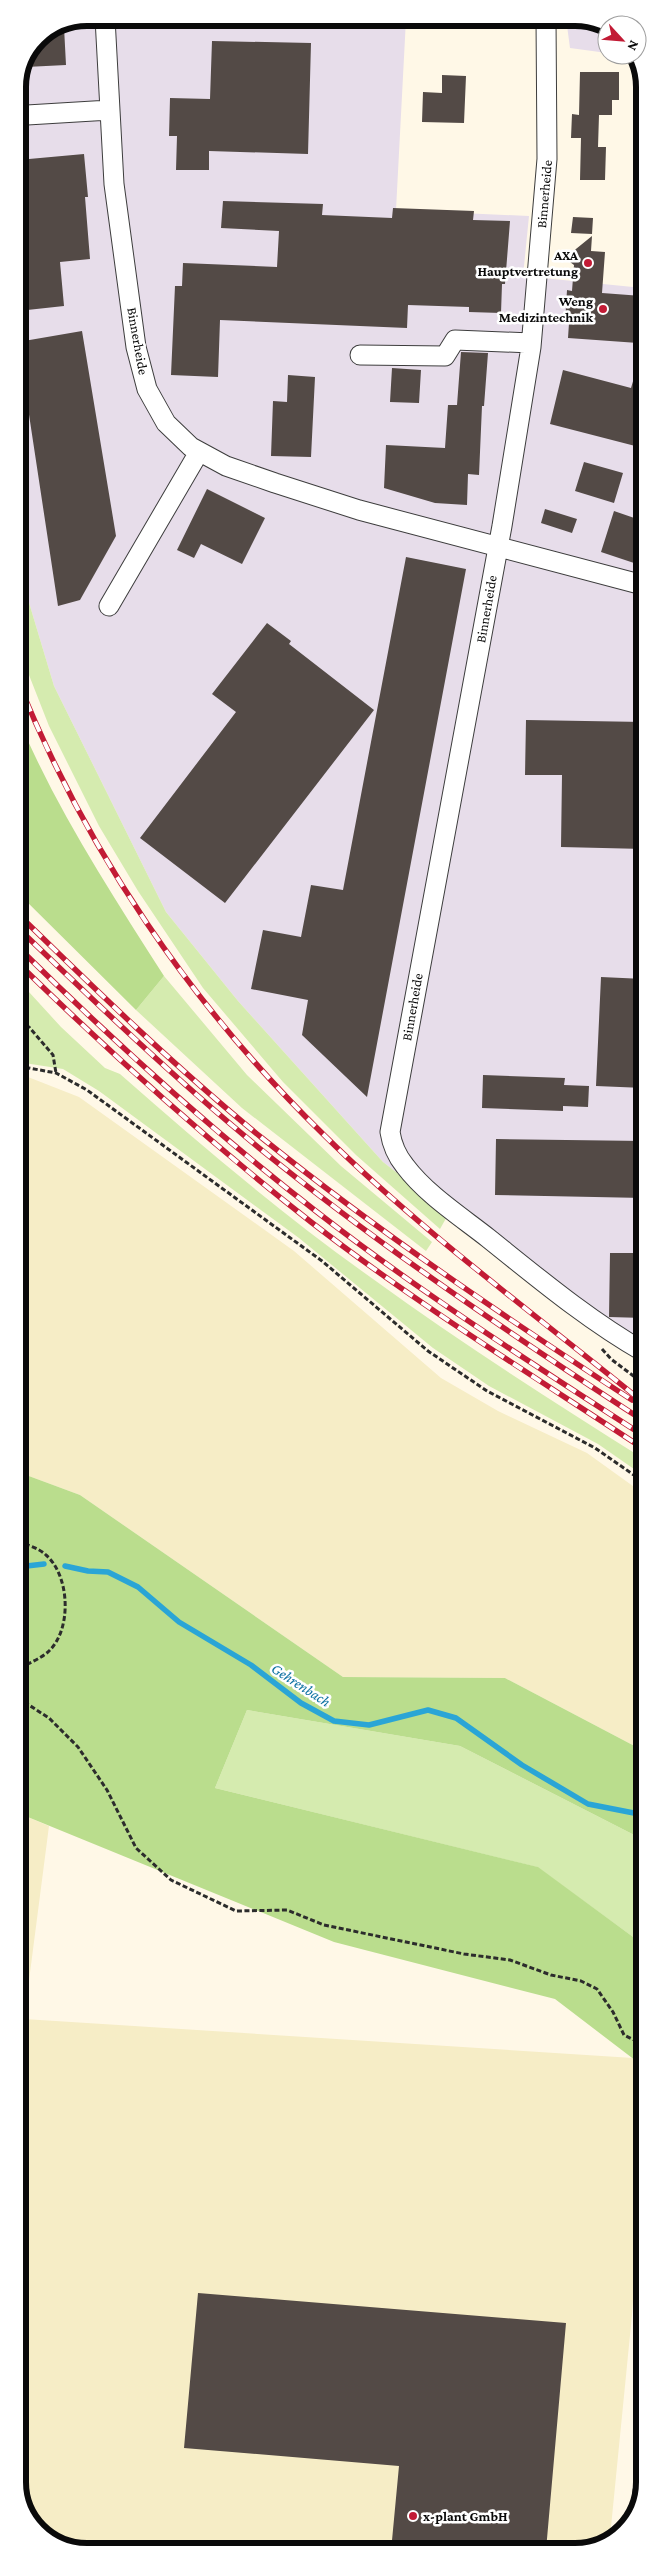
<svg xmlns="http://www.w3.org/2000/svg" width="662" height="2569" viewBox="0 0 662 2569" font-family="'Crimson Pro',serif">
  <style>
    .industrial { fill: #e7ddea }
    .farmland { fill: #f6edc6 }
    .green { fill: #d5ebaf }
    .forest { fill: #badd8d }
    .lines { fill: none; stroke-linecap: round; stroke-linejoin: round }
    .stream { stroke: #2aa5d6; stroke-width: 5.5 }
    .building { fill: #534a46 }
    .minor-casing { stroke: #3d3d3d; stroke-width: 21 }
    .path { stroke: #2c2c2c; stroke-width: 3; stroke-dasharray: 5 2.5; stroke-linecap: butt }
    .minor { stroke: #fff; stroke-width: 19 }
    .rail-casing { stroke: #c21b35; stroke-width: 5.5 }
    .rail { stroke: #fff; stroke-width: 4; stroke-dasharray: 11; stroke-linecap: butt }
    .poi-dot { fill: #c21b35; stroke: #fff; stroke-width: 2 }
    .labels { text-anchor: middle; stroke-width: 5; stroke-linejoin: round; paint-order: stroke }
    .street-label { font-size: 14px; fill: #0a0a0a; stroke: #fff }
    .poi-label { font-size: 14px; font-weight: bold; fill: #0a0a0a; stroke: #fff; text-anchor: end }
    .water-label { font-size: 15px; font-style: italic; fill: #0d72a2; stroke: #fff }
    .rim { fill: none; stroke: #0a0a0a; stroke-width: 6 }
  </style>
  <rect width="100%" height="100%" fill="#fff8e7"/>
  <path class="industrial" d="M87,18l319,1 -10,191 133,6 -6,60 120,12 1,1070 -46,-30 -215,-166 -145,-161 -72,-89 -112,-226 -36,-120v-479l20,-49z
    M566,18h18l23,11v24l-37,-5z"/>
  <path class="farmland" d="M28,1077l51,20 215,154 147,127 57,33 89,42 57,41v257l-139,-73 -162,-1 -263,-182 -62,-23v-380z
    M18,1813l31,13 -25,193 609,39 11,9v81l-12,167 -22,222 -22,13 -506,1 -41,-17 -22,-39z"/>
  <path class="green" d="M18,566l36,120 112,226 72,89 145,161 66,51 -9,16 -84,-74 -73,-73 -80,-94 -65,-97 -39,-65 -50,-100 -31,-79z
    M164,976l83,99 94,91 91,76 -6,9 -184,-143 -106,-98z
    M18,980l43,47 44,41 15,6c82,72 164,142 253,205 88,64 179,122 271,180v17l-46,-32 -109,-58 -56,-38 -134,-110 -200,-147 -36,-22 -45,-7z
    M247,1710l213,36 184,94v105l-107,-78 -322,-79z"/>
  <path class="forest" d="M18,718c38,91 93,175 146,258l-28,34 -118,-117z
    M18,1472l62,23 263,182 162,1 139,73v89l-184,-94 -213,-36 -32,78 323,79 106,78v122l-89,-68 -221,-57 -316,-129z"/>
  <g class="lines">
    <path class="stream" d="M65,1566l23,5 20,1 30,15 41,35 72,43 50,38 33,18 35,4 59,-15 28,8 66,47 66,39 56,11
      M18,1567l26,-3"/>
  </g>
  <path class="building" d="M64,27l2,38 -40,2 12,-29z
    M212,41l99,2 -3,111 -99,-3v19h-33l1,-34h-8l1,-38 40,1z
    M580,72h39v28h-7v15h-13l-1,32h8l-1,33h-25l1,-42h-10l1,-24 7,1z
    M442,75l24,1 -2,47 -42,-1 1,-30 19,1z
    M84,154l4,43h-3l5,62 -30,3 4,44 -46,5v-151z
    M223,201l100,3 -1,11 70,3 1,-10 81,3 -1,9 37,1 -5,63h-3l-1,29 -32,-1v-5l-61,-2 -1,23 -187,-8 -2,57 -47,-2 4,-89h7l1,-23 94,4 2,-36 -58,-3z
    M573,217l20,1 -1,16 -21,-1z
    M592,236l-1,15 14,1 -3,41 40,3 -4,47 -70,-5 1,-15h-4l2,-33 5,1 2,-26 -4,-3 1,-9z
    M82,331l34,205 -36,64 -22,6 -40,-264z
    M461,352l27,1 -4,53h-2l-3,69 -11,-1 -1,31 -32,-2 -51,-15 2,-43 59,3 3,-43h9z
    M639,361h4v87l-93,-24 13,-54 68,18z
    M392,368l29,2 -2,33 -29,-1z
    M288,375l27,2 -4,80 -40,-1 2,-55 14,1z
    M584,462l39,11 -9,30 -39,-12z
    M207,489l58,29 -23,46 -41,-20 -7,14 -17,-8z
    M545,509l32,10 -5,14 -31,-10z
    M614,511l29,10v45l-42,-14z
    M406,557l60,12 -99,528 -65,-62 6,-35 -57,-11 12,-59 38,7 10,-52 32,5z
    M267,623l24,18 -2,3 85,66 -149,193 -85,-65 96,-126 -24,-18z
    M526,720l118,2v127l-83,-2 1,-72h-37z
    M601,977l43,2v109l-48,-2z
    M483,1075l82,3 -1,7 25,1 -1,21 -25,-1v5l-81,-3z
    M496,1139l148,2v57l-149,-3z
    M610,1253h34v65l-35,-1z
    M198,2293l368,30 -20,227 -155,1 8,-85 -215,-18z"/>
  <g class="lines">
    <g class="minor-casing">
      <path id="minor" d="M105,18l9,166 22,163 11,42 19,34 25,24 35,19 49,17 84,27 284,75
        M546,18l1,141 -16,188 -29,179 -112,606c2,13 6,23 15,34 21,28 55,50 83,72 50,40 100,82 156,114
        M27,115l83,-5
        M360,355l85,1 10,-16 76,3
        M109,606l90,-154"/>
    </g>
    <path class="path" d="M18,1026l11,1 24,28 3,18
      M18,1066l38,7 31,17 235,171 106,90 59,40 108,57 49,34
      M602,1349l9,10 33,25
      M18,1541c9,4 21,7 28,14 24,21 26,74 3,96 -7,7 -21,13 -31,17
      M18,1698l31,20 29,29 29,43 29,58 35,32 65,31 51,-1 37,15 140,29 46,6 41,15 30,6 16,8 16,23 11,23 20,10
      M632,2516l12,-145"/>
    <use href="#minor" class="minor"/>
    <g class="rail-casing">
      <path id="rail" d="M18,681c68,170 174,325 305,453 99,98 213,181 321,269
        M18,914c79,77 158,154 244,224 118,95 243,179 370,262
        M18,928c78,75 156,150 240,219 123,100 254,188 386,274
        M18,947c95,94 193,183 299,265 104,81 216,152 327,224
        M18,963c93,91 190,178 293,259 106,82 221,153 333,227"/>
    </g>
    <use href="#rail" class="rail"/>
  </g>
  <g class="poi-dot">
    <circle cx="588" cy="263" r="5"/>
    <circle cx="603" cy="309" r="5"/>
    <circle cx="413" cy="2516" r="5"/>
  </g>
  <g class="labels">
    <g class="street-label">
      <text transform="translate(544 194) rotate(-85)" y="5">Binnerheide</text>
      <text transform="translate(138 341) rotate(80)" y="5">Binnerheide</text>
      <text transform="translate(486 609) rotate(-80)" y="5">Binnerheide</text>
      <text transform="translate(412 1007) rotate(-80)" y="5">Binnerheide</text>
    </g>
    <g class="poi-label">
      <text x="578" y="260">AXA<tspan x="578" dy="16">Hauptvertretung</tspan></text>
      <text x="593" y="306">Weng<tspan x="593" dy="16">Medizintechnik</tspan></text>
      <text x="423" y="2521" text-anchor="start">x-plant GmbH</text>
    </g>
    <g class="water-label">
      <text transform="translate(301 1685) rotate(33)" y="5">Gehrenbach</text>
    </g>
  </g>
  <path d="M0 0H662V2569H0ZM87 26H575A61 61 0 0 1 636 87V2482A61 61 0 0 1 575 2543H87A61 61 0 0 1 26 2482V87A61 61 0 0 1 87 26Z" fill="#fff" fill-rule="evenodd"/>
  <path class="rim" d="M87 26H575A61 61 0 0 1 636 87V2482A61 61 0 0 1 575 2543H87A61 61 0 0 1 26 2482V87A61 61 0 0 1 87 26Z"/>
  <g transform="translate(622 40) rotate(116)"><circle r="24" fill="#ffffff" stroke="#9d9d9d"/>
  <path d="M0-4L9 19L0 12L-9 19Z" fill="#c21b35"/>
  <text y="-8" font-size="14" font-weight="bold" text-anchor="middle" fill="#0a0a0a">N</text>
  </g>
</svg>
